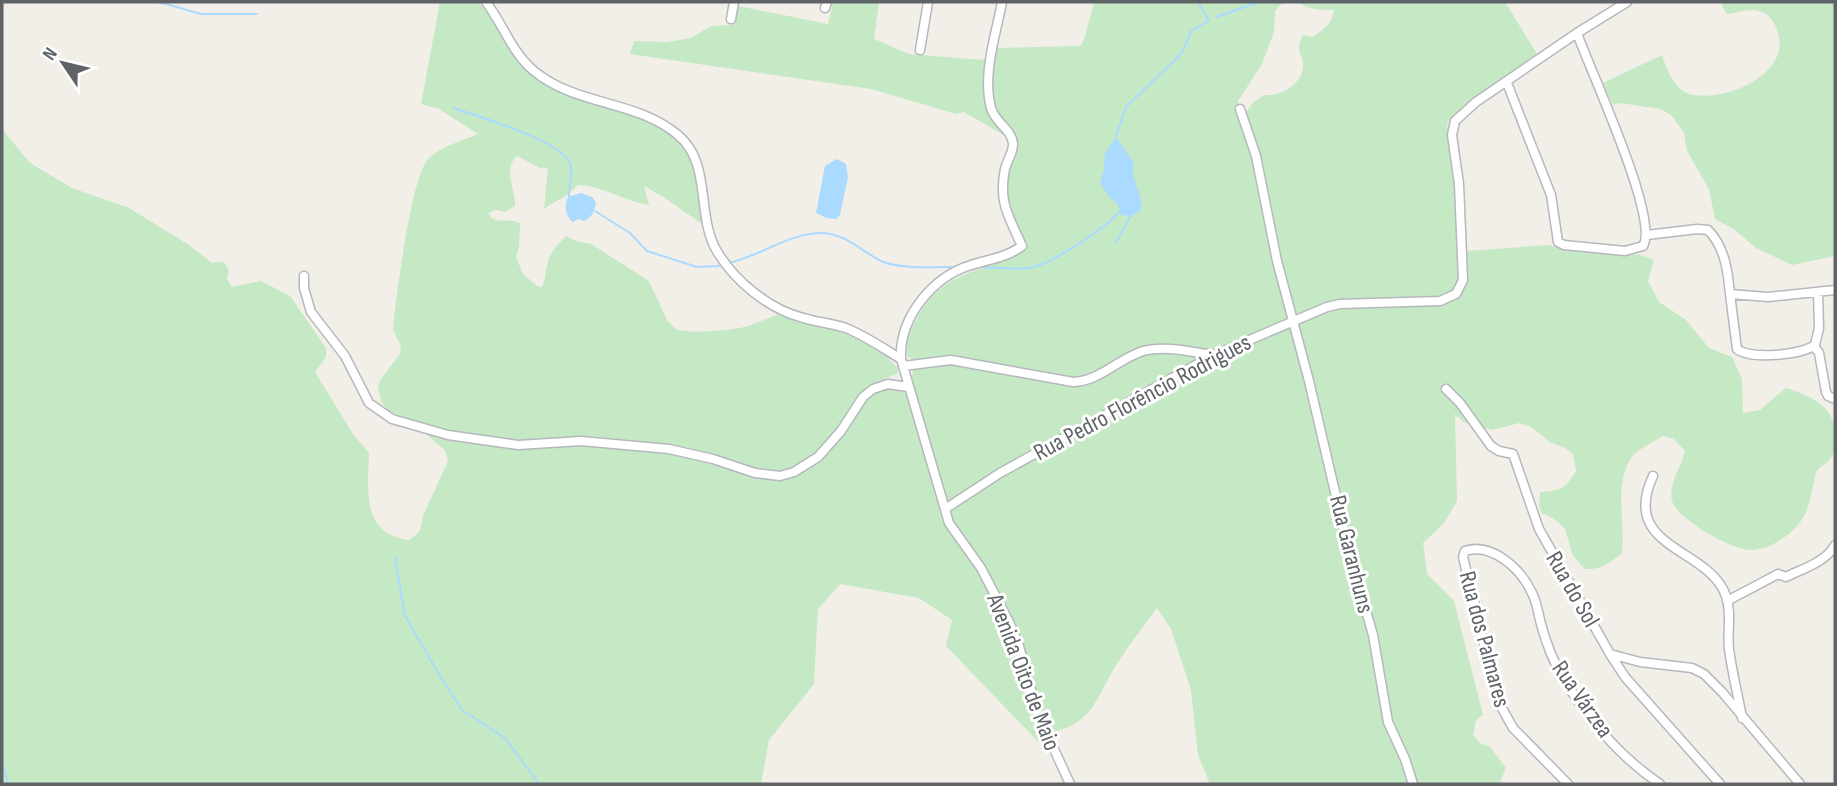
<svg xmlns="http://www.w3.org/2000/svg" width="1837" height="786" viewBox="0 0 1837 786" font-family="'Sofia Sans Condensed',sans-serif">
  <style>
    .green { fill: #c5e8c5 }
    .water { fill: #aadaff }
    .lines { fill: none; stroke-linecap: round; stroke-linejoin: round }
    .stream { stroke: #aadaff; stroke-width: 2 }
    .street-casing { stroke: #b5b8bc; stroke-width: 11 }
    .street { stroke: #fff; stroke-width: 8 }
    .labels { text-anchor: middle; stroke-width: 6; stroke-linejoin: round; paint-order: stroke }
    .street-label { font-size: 24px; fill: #5f6368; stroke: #fff }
  </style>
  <rect width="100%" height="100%" fill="#f1efe8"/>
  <path class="green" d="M440,2h38c24,24 34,58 62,79 42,33 130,25 151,80 7,20 7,43 11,63l-37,-26 -21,-12 5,19c-25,-4 -46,-19 -71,-20 -10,12 -22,15 -34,24l4,-41h-8l-23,-12c-15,14 -1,32 -2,50l-10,6 -10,-2 -6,3 2,5c9,5 18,0 29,5l-1,22 -3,12 7,17 14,12 5,1c4,-8 3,-14 5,-22 3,-13 11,-21 19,-29l10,5 15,3 58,37 18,39 10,10 17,2 33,-2 18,-3 32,-12 55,13 21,9 30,16 15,15v5l-23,10 -12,8 -25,38 -31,32 -16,8 -17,3 -23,-4 -65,-21 -94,-11 -70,5 -44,-5 -63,-13 -26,-12 -7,-8 -4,-14 2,-9 20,-26 1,-8 -8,-16 1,-13c4,-29 17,-141 35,-159 13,-12 33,-17 49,-24l-39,-25 -18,-5z
    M833,2h46l-5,37 35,15 74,6 14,-12 83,-2 4,-6 10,-38h189l-8,9 -1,21 -12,32 -24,37 -1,13 12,34 8,-4 -11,-32 7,-9 11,-8c15,2 37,-10 39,-27 2,-15 -10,-14 0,-33l9,2c12,-7 20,-13 22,-27 -13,0 -25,0 -36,-8h207l32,52 -84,61 -6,9 20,127 81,-6 29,6 64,4 13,5 -6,21 11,21 27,18 23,28 23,9 10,22 1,34 17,-3 26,-22c24,8 49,17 49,47 0,8 1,14 -3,21 -3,7 -11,9 -15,15 -2,4 -3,11 -4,15 -4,20 -7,33 -23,47 -11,9 -24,16 -38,17 -19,1 -75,-31 -80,-49 -4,-19 9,-32 13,-50l-11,-12 -11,-3c-9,6 -26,13 -32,22 -18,29 -5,64 -9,95 -12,10 -21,17 -37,16l-12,-13 -8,-27 -11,-10 -12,-6 -3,-7 1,-14c21,-2 24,-2 36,-21l-3,-17 -8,-6 -15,-6 -19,-15 -12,-4 -26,7 -30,-8 -8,-8 2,87 -13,22 -21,20 4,31 27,27 29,114 -7,5 -3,15 7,8 10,4 16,21 -7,16h-289l-12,-29 -7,-65 -20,-61 -14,-21c-14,19 -29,38 -42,59 -18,30 -23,56 -61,65l-22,-24 17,45 -103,-107 6,-26 -33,-22 -79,-14 -22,25 -4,75 -45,56 -8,44h-759v-655l28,34 42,25 57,20 60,37 23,18 12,-1 5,8 -2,9 5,8 29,-6 29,15 36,52v9l-11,15 38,62 16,19c-1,38 -8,82 41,87l10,-9 3,-15 25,-55 -3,-11 -19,-16 68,12 41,2 39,-4 99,10 95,26c48,0 72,-43 96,-80 14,-10 26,-16 42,-6l6,-16 2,-18 -7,-4c-1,-17 2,-22 9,-36 26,-50 63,-46 107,-69l-6,-8 -16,-43 9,-55 -3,-8 -43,-25 -8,2 -85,-25 -241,-35 4,-13 33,1 24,-4 20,-12 21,-1 6,-19 90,18z
    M1720,2h115v254l-43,9 -36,-17 -21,-18 -20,-11 -6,-30 -22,-38 -3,-18 -12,-17 -11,-7 -41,-6 -7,2 -10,-22 59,-28c5,16 14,38 32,40 37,6 104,-25 81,-70 -4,-7 -8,-12 -16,-14 -8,-3 -22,2 -32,3z"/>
  <path class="water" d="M1116,137l18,26c-5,18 11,31 6,48l-9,5 -10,-1 -3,-11 -8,-6 -10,-15 4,-14 1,-15z
    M837,159l9,5 2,13 -8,38 -4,4 -9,-1 -11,-5 9,-47z
    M581,193l11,4 4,5c-2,10 -3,14 -12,19l-6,-2 -5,3c-8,-7 -9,-15 -5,-25z"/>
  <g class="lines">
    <path class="stream" d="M159,2l42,12h56
      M1216,17l43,-15
      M454,108c25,9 102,31 115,53 6,12 -1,27 0,38
      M1116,137l10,-30 56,-54 9,-22 18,-10 -11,-19
      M595,211l35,22 17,18 50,16 22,-1
      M1116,242l15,-26
      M732,262c30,-7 59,-30 91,-29 22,1 40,19 58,28 17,8 51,6 70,6
      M979,267c15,0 42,4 55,0 22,-6 73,-40 87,-57
      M395,557l10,59 38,65 19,29 43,28 34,46
      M2,764l7,20"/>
    <g class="street-casing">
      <path id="street" d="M486,2c17,22 26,51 48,69 42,35 103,29 144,64 35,29 17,82 40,118 17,28 50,55 82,64 15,5 31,6 46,11 20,8 38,21 55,31
        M1002,2c-6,33 -20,72 -11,106 4,15 21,21 22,36 0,10 -6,16 -8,25 -7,33 4,48 17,77 -16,12 -33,13 -51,19 -39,12 -72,53 -70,94l48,164 32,45 29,56 9,22 18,66 33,72
        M825,8l2,-6
        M731,19l3,-17
        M920,50l8,-48
        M1507,83l44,112 7,47 6,3 61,6 18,-5c17,-27 -54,-178 -66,-213
        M1240,109l16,47 21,105 32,120 41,175 23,79 15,87 17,37 8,25
        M1647,235l50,-6 11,1c17,17 20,42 22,64l38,3 67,-7
        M304,276v12l7,24 34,44 24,47 23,16 56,16 70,10 63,-4 88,8 44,10 42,14 25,3 14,-4 24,-15 23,-26 22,-34 10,-8 15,-5 20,3
        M1730,294l7,55c14,11 64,6 78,-4l4,-17 -1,-35
        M1814,346l5,7 7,39 2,4 7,3
        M903,366l48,-6 122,22c27,-1 45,-23 70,-31 21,-6 49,1 71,4
        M1446,389l14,14 31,43 8,5 14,3 26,75 71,125 15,23 95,107
        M1653,476c-34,73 56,71 73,120 6,16 1,36 3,53 3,23 9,46 13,69
        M945,509l55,-36 214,-118 113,-48 13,-3 100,-3 16,-7 7,-14 -4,-96 -7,-49 3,-14 21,-19 101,-69 50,-31
        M1727,601l51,-27 8,3c16,-8 40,-15 49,-32
        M1610,654l30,8 52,6 12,6 18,18 78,92
        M1568,784l-55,-56 -15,-27 -35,-144 2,-6c27,-9 56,18 67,42 5,9 6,20 9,31 5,19 12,37 22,54 25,41 57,79 97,106"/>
    </g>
    <use href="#street" class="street"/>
  </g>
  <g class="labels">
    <g class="street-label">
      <text transform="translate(1142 397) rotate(-28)" y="8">Rua Pedro Florêncio Rodrigues</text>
      <text transform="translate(1352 554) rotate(76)" y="8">Rua Garanhuns</text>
      <text transform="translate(1573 589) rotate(60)" y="8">Rua do Sol</text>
      <text transform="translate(1485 639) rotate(75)" y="8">Rua dos Palmares</text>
      <text transform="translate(1024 672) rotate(69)" y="8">Avenida Oito de Maio</text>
      <text transform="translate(1583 699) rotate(55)" y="8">Rua Várzea</text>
    </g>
  </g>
  <rect width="1837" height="786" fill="none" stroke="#5f6368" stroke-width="7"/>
  <g transform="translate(63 63) rotate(305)" stroke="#ffffff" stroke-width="5" paint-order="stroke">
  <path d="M0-5L12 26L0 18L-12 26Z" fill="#5f6368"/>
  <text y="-10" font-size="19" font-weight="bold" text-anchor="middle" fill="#5f6368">N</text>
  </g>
</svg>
